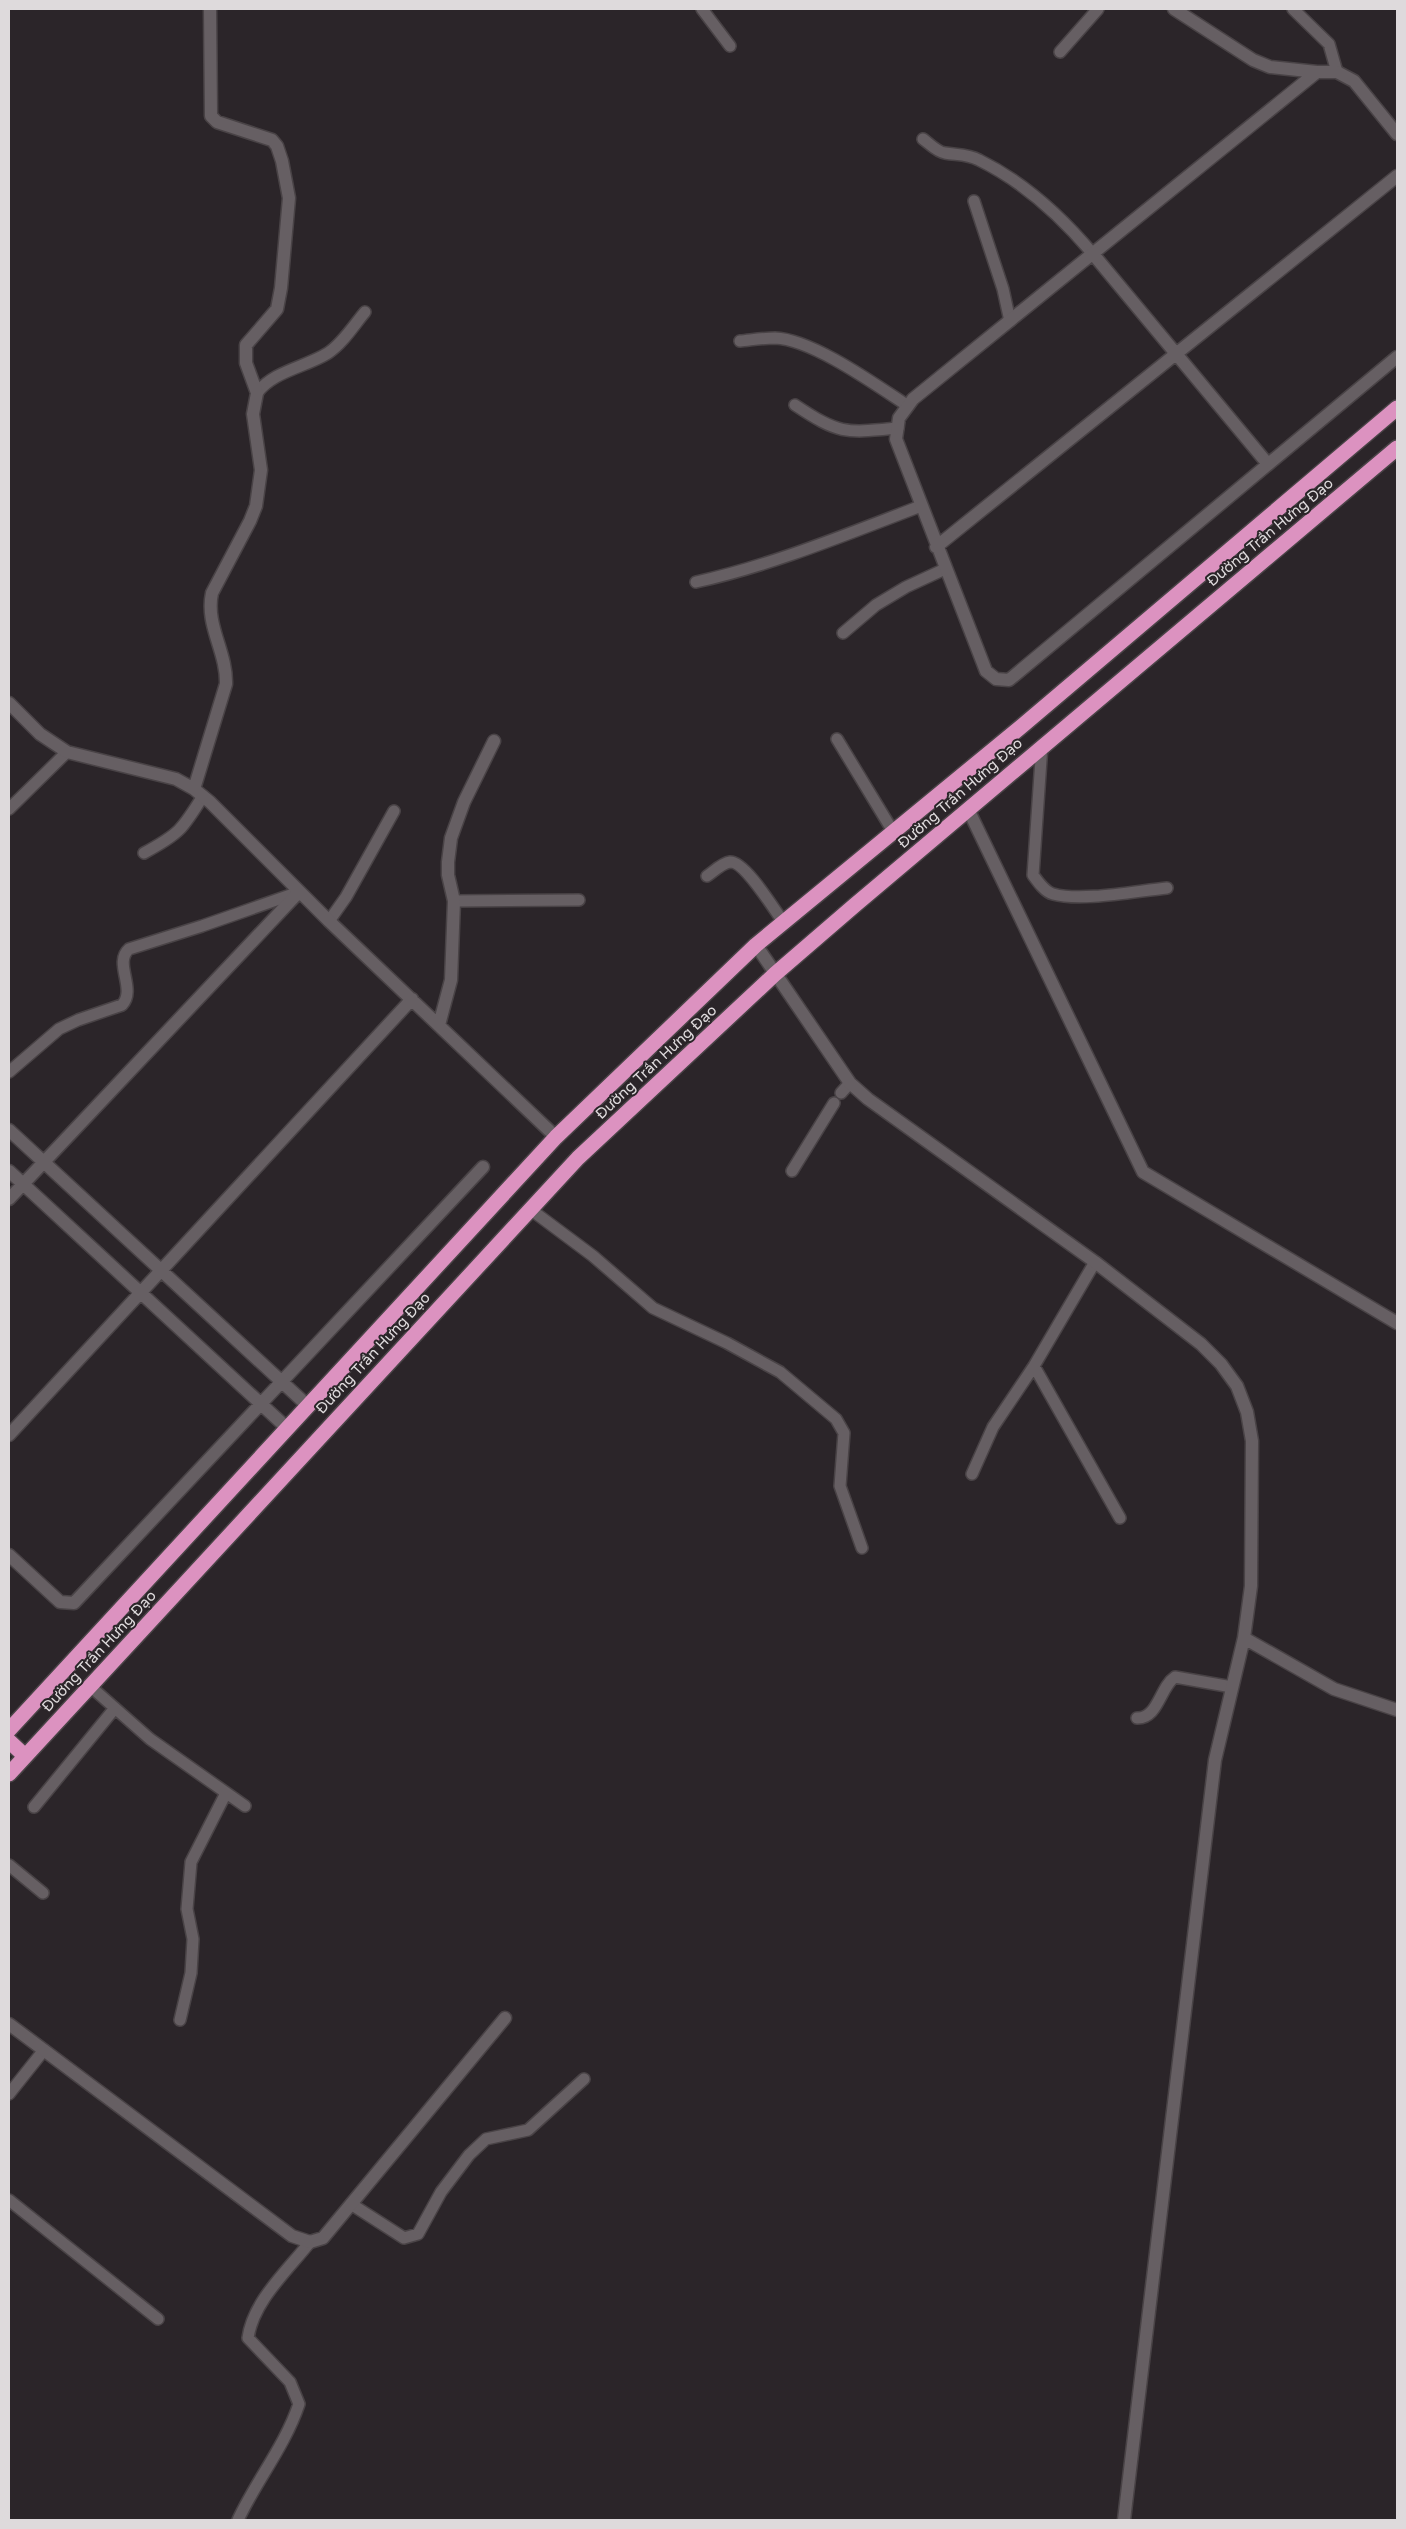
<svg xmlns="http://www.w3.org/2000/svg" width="1406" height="2529" viewBox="0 0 1406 2529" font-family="'Varela Round',sans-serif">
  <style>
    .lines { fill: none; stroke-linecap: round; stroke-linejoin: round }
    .lane-casing { stroke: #494346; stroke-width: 14 }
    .street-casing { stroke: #494346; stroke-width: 15 }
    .highway-casing { stroke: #494346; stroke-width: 18 }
    .lane { stroke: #665f63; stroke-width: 11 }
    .street { stroke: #665f63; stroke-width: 12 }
    .highway { stroke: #dc92c0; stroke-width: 15 }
    .labels { text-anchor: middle; stroke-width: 4; stroke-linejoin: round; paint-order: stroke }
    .street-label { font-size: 15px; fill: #dedadc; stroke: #2b2529 }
  </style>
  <rect width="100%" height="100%" fill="#2b2529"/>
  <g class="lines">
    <g class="lane-casing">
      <path id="lane" d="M702,9l28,37
        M1293,9l36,35 8,28
        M1060,52l38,-43
        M923,139c7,5 14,13 22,14 12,2 23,1 34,7 45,22 82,56 114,94
        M974,201l29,88 7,32
        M740,341c11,-1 23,-3 35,-3 37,1 101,47 133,68
        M257,393c16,-22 49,-26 71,-40 15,-10 26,-28 37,-41
        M795,405c45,30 51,28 103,23
        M696,582c77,-17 151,-48 225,-76
        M843,633l33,-28 30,-18 39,-18
        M837,739l57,94
        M1042,745l-9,130c5,7 12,17 20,19 28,8 83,-3 114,-6
        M9,809l58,-57
        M144,853c35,-19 38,-23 59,-57
        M707,876c6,-4 15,-13 23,-14 15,-1 45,49 54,61
        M454,901l125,-1
        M329,921l17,-24 48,-86
        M9,1072l50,-43 19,-9 44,-15c15,-16 -9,-42 7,-56l73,-23 97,-34
        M841,1093l9,-10
        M792,1171l42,-68
        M530,1209l63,47 60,52 74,35 53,29 56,47 8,14 -4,53 22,62
        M1034,1366l86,152
        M972,1474l21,-47 41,-61 61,-104
        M90,1686l60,53 95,67
        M1137,1718c21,1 23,-31 38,-41l57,10
        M34,1807l81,-99
        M9,1865l34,28
        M180,2020l11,-47 2,-34 -6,-30 4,-47 35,-69
        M9,2094l35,-44
        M9,2200l149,119
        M351,2204l53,34 14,-4 23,-42 28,-37 17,-16 42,-9 56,-51
        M238,2520c18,-39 47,-74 61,-116l-9,-22 -42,-44c5,-37 40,-68 62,-96"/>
    </g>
    <g class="street-casing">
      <path id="street" d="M1174,9l79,51 17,7 47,5
        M1397,134l-43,-53 -17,-9h-20l-404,327 -14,19 -3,21 90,232 10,8 13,1 388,-323
        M1093,254l174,209
        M936,547l461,-371
        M9,703l31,31 27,18 109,27 18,10 16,13 119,119 227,216
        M194,789l32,-105c1,-32 -21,-59 -14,-91l38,-72 6,-15 5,-36 -8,-56 4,-21 -11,-30v-18l31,-36 4,-21 8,-90 -7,-37 -5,-15 -5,-6 -55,-18 -6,-6 -1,-107
        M968,809l175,363 254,151
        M756,945l94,138 18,16 227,163 106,82 20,20 16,22 10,26 5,29 -1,145 -7,52 -29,122 -91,760
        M439,1025l12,-45 3,-79 -6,-26v-13l3,-24 13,-36 30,-61
        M9,1130l299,276
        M9,1171l278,257
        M9,1199l290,-307
        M9,1435l403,-436
        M9,1555l51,47 14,1 409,-436
        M1244,1638l90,51 63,21
        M9,2024l283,212 18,6 13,-4 182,-220"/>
    </g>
    <g class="highway-casing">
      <path id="highway" d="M9,1730l547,-593 200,-192 266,-219 375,-318
        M9,1741l16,15
        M9,1774l569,-616 197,-184 80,-69 542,-457"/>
    </g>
    <use href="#lane" class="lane"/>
    <use href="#street" class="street"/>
    <use href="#highway" class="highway"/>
  </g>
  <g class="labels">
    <g class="street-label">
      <text transform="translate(1270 532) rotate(-40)" y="5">Đường Trần Hưng Đạo</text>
      <text transform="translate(960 793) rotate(-41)" y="5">Đường Trần Hưng Đạo</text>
      <text transform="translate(656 1062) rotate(-43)" y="5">Đường Trần Hưng Đạo</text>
      <text transform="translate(373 1353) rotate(-47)" y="5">Đường Trần Hưng Đạo</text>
      <text transform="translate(99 1651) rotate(-47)" y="5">Đường Trần Hưng Đạo</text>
    </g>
  </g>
  <rect width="1406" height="2529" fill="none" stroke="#dedadc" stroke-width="20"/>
</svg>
